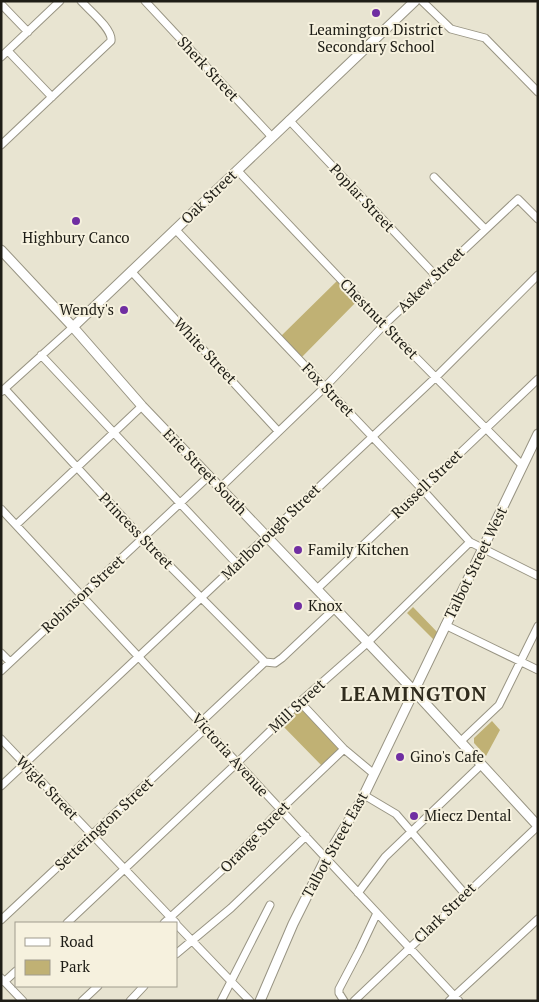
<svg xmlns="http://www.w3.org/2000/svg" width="539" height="1002" viewBox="0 0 539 1002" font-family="'PT Serif',serif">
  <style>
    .park { fill: #c0b174 }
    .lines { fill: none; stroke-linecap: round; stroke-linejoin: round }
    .minor-casing { stroke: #989483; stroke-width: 9 }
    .major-casing { stroke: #989483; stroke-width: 11 }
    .minor { stroke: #fff; stroke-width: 7 }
    .major { stroke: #fff; stroke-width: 9 }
    .poi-dot { fill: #702ea2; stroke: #f6f1de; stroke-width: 2 }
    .labels { text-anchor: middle; stroke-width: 4; stroke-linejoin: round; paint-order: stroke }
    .poi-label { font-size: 15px; fill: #1e1d16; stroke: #f6f1de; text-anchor: start }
    .street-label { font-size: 15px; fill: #1e1d16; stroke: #f6f1de }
    .district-label { font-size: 20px; font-weight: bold; letter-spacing: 1px; fill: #302c1e; stroke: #f6f1de }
  </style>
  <rect width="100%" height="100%" fill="#e8e4d1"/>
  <path class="park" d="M340,278l20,20 -61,62 -20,-22z
    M413,607l27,28 -3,8 -30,-30z
    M300,702l44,47 -20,19 -45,-46z
    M492,721l8,9 -14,26 -12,-13v-5z"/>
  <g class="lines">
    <g class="minor-casing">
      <path id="minor" d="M145,1l127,136
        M422,1l29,28 34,9 53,54
        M1,4l27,28
        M8,51l44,46
        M1,57l59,-56
        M289,120l147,156
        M1,145l110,-104c2,-12 -22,-31 -30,-40
        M237,170l147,155 139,141
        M434,177l51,52
        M175,229l247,260 48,53 68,34
        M131,271l147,160
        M41,355l196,209
        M5,389l137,149 123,124 10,1 7,-5 53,-50
        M1,392l72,-65
        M220,488l105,-101 59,-62 134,-126 20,20
        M1,509l458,492
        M16,525l126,-119
        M317,589l221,-210
        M445,625l93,45
        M1,653l9,9
        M1,671l208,-195
        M300,702l44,47 30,25
        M201,722l64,-60
        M1,739l175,184
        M460,742l39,-37 39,-79
        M1,786l435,-409 102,-102
        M364,795l32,19 69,80
        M358,893l27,-36 96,-92
        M1,920l205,-192
        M67,923l170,-160 63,-61 67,-59 103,-101
        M164,923l68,-62 48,-51 64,-61
        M176,924l74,77
        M176,954l55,-46 75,-72
        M1,978l22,23
        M4,982l12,-11
        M82,1001l16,-15
        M130,1001l14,-15
        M221,1001l49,-96
        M344,1001l-5,-8v-4l20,-38 18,-38
        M354,1001l184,-175
        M449,1001l89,-82"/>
    </g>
    <g class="major-casing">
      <path id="major" d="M1,250l72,77 69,79 272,285 124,135
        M73,327l342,-326
        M260,1001l33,-77 33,-66 36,-59 176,-365"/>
    </g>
    <use href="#minor" class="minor"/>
    <use href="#major" class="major"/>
  </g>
  <g class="poi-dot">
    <circle cx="376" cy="13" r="5"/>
    <circle cx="76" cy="221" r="5"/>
    <circle cx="124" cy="310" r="5"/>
    <circle cx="298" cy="550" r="5"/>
    <circle cx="298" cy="606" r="5"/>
    <circle cx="400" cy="757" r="5"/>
    <circle cx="414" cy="816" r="5"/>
  </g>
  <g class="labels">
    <g class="poi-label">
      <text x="376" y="35" text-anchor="middle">Leamington District<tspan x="376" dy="17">Secondary School</tspan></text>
      <text x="76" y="243" text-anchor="middle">Highbury Canco</text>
      <text x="114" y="315" text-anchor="end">Wendy's</text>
      <text x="308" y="555">Family Kitchen</text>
      <text x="308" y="611">Knox</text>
      <text x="410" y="762">Gino's Cafe</text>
      <text x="424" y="821">Miecz Dental</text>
    </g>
    <g class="street-label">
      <text transform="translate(208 69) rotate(47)" y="5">Sherk Street</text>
      <text transform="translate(209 197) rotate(-44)" y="5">Oak Street</text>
      <text transform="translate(362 198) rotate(47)" y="5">Poplar Street</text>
      <text transform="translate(431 280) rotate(-44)" y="5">Askew Street</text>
      <text transform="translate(379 319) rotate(46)" y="5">Chestnut Street</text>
      <text transform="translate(205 351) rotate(47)" y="5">White Street</text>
      <text transform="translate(328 390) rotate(46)" y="5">Fox Street</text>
      <text transform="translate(205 472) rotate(46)" y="5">Erie Street South</text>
      <text transform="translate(427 484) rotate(-44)" y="5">Russell Street</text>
      <text transform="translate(136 531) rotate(46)" y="5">Princess Street</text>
      <text transform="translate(271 532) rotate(-44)" y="5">Marlborough Street</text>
      <text transform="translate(476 563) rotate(-64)" y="5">Talbot Street West</text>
      <text transform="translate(83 594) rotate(-43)" y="5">Robinson Street</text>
      <text transform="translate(297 706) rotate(-43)" y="5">Mill Street</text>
      <text transform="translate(230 755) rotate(48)" y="5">Victoria Avenue</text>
      <text transform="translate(47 788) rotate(46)" y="5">Wigle Street</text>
      <text transform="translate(104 824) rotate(-43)" y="5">Setterington Street</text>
      <text transform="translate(255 837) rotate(-46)" y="5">Orange Street</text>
      <text transform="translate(335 845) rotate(-61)" y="5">Talbot Street East</text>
      <text transform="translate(445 913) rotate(-44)" y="5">Clark Street</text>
    </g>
    <g class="district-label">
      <text x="414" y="701">LEAMINGTON</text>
    </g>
  </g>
  <rect width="539" height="1002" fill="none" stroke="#1e1d16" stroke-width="5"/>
  <rect x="15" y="922" width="162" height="65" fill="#f6f1de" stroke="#a09c8e"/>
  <rect x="25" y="938" width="25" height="8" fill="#ffffff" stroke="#a09c8e"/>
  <text x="60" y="947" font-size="15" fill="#1e1d16">Road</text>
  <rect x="25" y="960" width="25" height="15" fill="#c0b174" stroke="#a09c8e"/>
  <text x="60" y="972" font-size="15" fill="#1e1d16">Park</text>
</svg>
